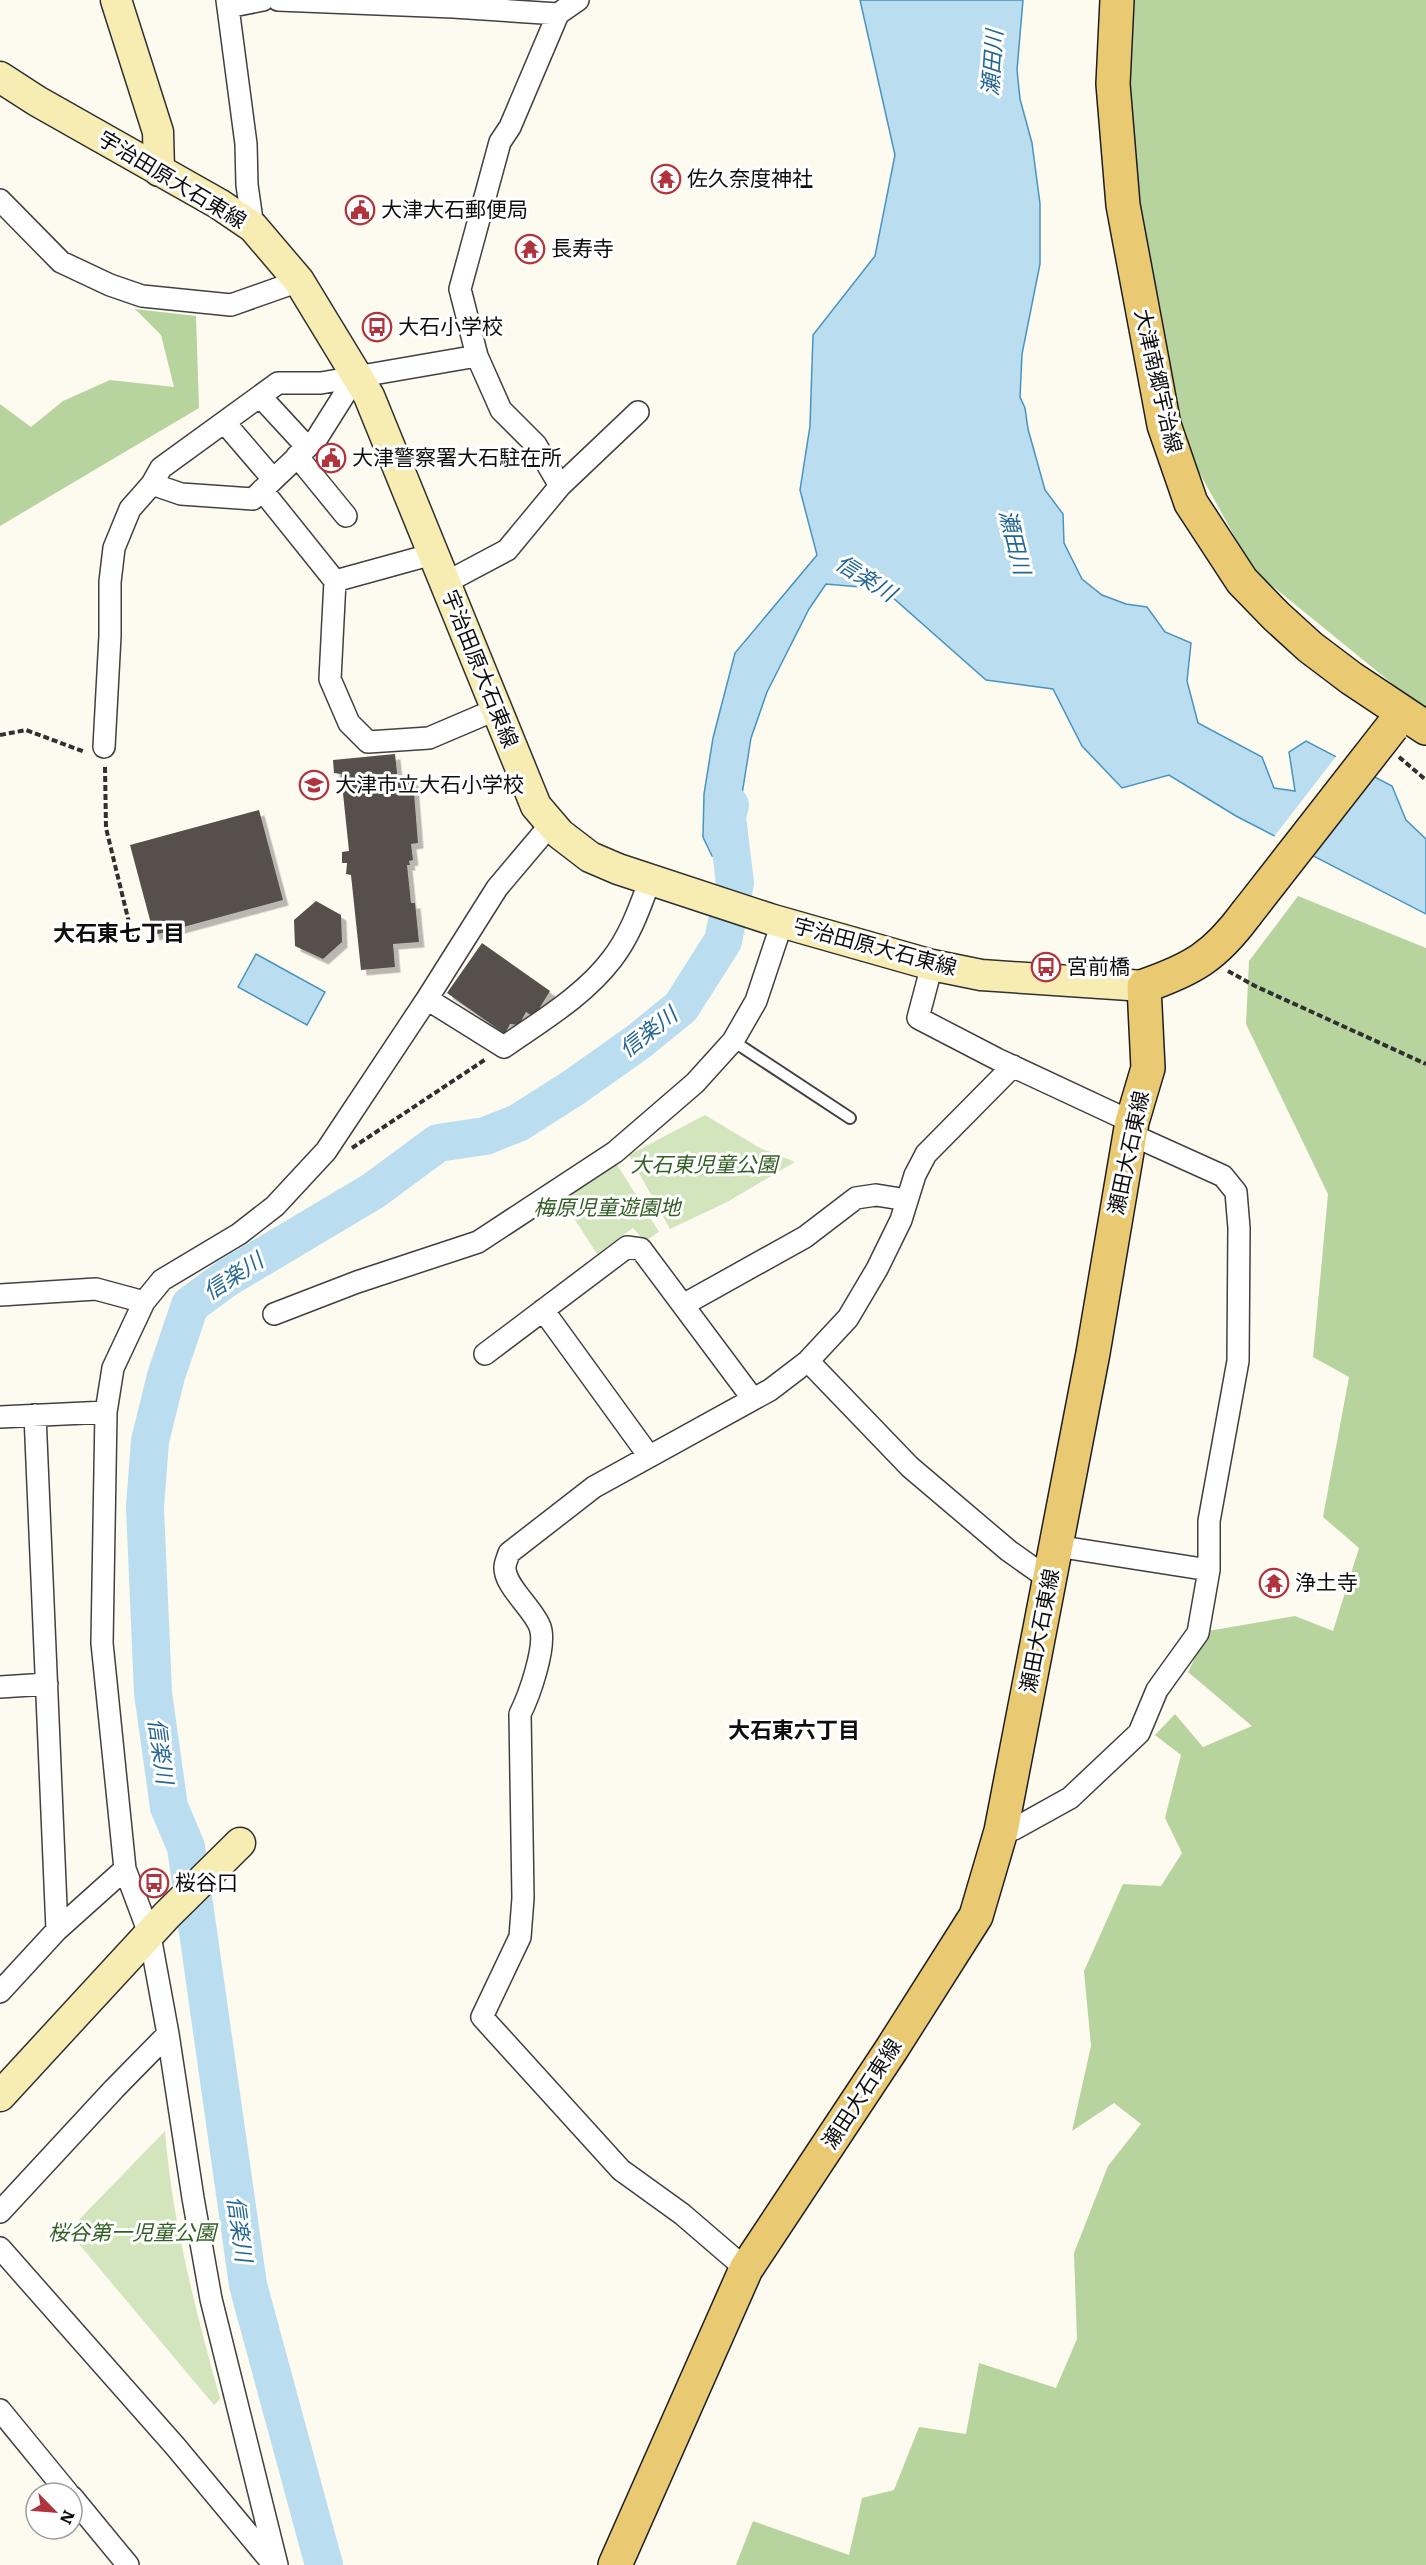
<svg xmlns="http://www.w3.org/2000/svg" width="1426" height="2565" viewBox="0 0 1426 2565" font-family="Literata,'Noto Sans JP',serif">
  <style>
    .green { fill: #d3e5bd }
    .forest { fill: #b8d49e }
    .water { fill: #badef0; stroke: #4894bf; stroke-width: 1.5 }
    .pier { fill: #fdfaf0 }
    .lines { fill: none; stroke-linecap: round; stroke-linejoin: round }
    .river { stroke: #badef0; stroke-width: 38 }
    .building { fill: #564f4b; filter: url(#shadow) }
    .lane-casing { stroke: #414141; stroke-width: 14 }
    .street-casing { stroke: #414141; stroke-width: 24 }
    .secondary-casing { stroke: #303030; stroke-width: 33 }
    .primary-casing { stroke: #1f1f1f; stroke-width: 36 }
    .path { stroke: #303030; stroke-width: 4; stroke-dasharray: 6 3; stroke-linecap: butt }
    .lane { stroke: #fff; stroke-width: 10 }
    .street { stroke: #fff; stroke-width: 21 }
    .secondary { stroke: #f7edb2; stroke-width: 30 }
    .primary { stroke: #eac973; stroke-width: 33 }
    .primary-bridge-casing { stroke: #1f1f1f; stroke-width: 36; stroke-linecap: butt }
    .primary-bridge { stroke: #eac973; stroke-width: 33 }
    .labels { text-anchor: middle; stroke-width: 6; stroke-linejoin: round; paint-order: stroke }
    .poi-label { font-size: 21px; fill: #0e0e0e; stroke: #fff; text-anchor: start }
    .street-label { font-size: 21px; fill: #0e0e0e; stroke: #fff }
    .park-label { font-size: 21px; font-style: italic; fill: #335f25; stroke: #fff }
    .water-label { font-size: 22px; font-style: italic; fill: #246793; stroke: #fff }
    .neighbourhood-label { font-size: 22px; font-weight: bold; fill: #0e0e0e; stroke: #fff }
  </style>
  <defs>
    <filter id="shadow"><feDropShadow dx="5.5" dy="5.5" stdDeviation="0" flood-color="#0004"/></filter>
  </defs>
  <rect width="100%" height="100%" fill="#fdfaf0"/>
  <path class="green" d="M705,1115l55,33 35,14 -68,40 -57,27 -41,-74z
    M616,1163l43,69 -14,9 -12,-13 -36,26 -34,-53z
    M165,2131c7,91 31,180 55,268l-6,6 -146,-174z"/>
  <path class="forest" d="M1128,0h298v707l-26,-17 -147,-120 -77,-140 -54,-336z
    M135,309l61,7 3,92 -199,118v-122l31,23 32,-26 47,-21 64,7 -13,-52z
    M1298,896l128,52v1617h-690l17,-44 96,34 13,-57 32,-8 25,-63 47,7 13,-71 77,25 21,-49 -3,-86 34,-87 33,-42 -27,-21 -42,28 19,-85 -7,-75 39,-87 38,2 21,-33 -17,-35 16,-63 -26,-20 20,-21 28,33 49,-21 -64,-54 20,-41 87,-15 38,15 26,-83 -36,-31 26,-140 -36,-20 15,-163 -82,-170 3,-63z"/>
  <path class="water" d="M860,0h163l-6,70 3,29 12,44 8,61v60l-18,90 -2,43 5,11 3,21 17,61 18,24 1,29 18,36 20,16 24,9 21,3 18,25 26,11 -4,38 11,42 64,34 12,31 21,3 -6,-39 17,-11 86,45 14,34 20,19v75l-190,-98 -67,-41 -47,13 -40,-42 -29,-57 -67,-9 -103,-91 -57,-5 -17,25 -42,83 -16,46 -20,125 -19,-7 -9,-19 1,-43 9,-56 22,-85 82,-98 -17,-65 10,-64 3,-91 62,-79 20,-101z
    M256,954l69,38 -18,33 -69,-38z"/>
  <path class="pier" d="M1338,754l9,5 -65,84 -9,-5z"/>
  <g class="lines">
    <path class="river" d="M324,2565l-76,-280 -62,-438 -17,-40 -16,-114 -8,-186 5,-66 16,-65 24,-71 37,-27 146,-87 65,-48 47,-7 33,-13 55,-35 65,-46 43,-35 42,-66 12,-58 -8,-66 3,-12"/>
  </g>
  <path class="building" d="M395,754l3,28 15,-2 5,63 -7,1 2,16 -4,1 1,4h-3l4,38h4l4,39 -26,2 2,23 -34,3 -10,-95 -5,-1 1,-11h-5v-11l7,-1 -8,-77 -7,-1 -1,-13z
    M259,810l24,90 -129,35 -24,-90z
    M316,901l25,14 1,27 -19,17 -28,-13 -1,-26z
    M482,943l68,48 -16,26 -8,-5 -7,13 -9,-1 -5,10 -58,-41z"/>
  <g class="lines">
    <g class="lane-casing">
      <path id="lane" d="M733,1041l117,77"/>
    </g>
    <g class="street-casing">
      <path id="street" d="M227,0l19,144 1,41 6,42
        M278,0l175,7 105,7 20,-14
        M228,7l35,-7
        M558,14l-48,113 -10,15 -40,147 17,67 24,54 35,35 24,41
        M0,200l61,62 49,23 32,11 89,9 68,-24
        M260,396l47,51
        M224,422l49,57
        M297,456l49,60
        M152,484l29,10 72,5 64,-61 39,-62
        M262,490l73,91 98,-27
        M335,581l-5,98 19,44 19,19 61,-4 68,-29
        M445,583l62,-33 53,-64 78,-74
        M104,747l6,-111v-54l4,-34 16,-39 22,-25 9,-16 117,-85h43l156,-27
        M932,965l-14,53 79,41 135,63
        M427,999l77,48c37,-26 80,-51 108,-88 18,-23 28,-52 38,-79
        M0,1295l96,-6 48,13
        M683,1305l122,-68 51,-39 20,-3 31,5
        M543,1310l106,146
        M274,1314l83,-32 121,-40 137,-90 80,-69 38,-42 23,-40 26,-78
        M485,1354l142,-107 14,2 112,150
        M808,1361l102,106 99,84 41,29
        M35,1415l22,515
        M0,1417l106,-5
        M1056,1546l153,24
        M0,1687l47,-3
        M1001,1831l13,-2 56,-31 69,-65 18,-43 41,-57 11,-63v-49l29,-160 1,-133 -3,-36 -13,-16 -93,-42
        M0,1992l57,-62 68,-61
        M0,2212l114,-123 54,-55
        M0,2248l175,198 99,119
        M746,2269l-64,-55 -61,-44 -139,-153 38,-80 3,-39 -3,-184c9,-18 27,-68 20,-87 -6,-18 -36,-41 -35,-60 0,-4 3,-10 4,-14l85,-66 176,-97 38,-29 40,-43 29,-49 24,-49 14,-45 11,-21 87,-88
        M0,2410l68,83
        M72,2497l56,68
        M277,2565l-66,-266 -18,-101 -25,-164 -18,-98 -25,-67 -23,-226 4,-231 7,-44 31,-66 18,-22 77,-46 36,-28 51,-55 101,-152 70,-111 54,-64"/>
    </g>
    <g class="secondary-casing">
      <path id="secondary" d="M116,0l42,132 1,39
        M0,77l37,24 182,103 34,23 46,54 70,115 167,410 24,28 30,23 28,12 152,50 162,46 49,10 163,11
        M0,2096l167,-181 73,-72"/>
    </g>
    <g class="primary-casing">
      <path id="primary" d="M1117,0l-4,84 10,121 41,220 27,78 51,78 34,35 34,31 41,31 75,50
        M615,2565l131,-296 145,-219 85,-134 25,-85 92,-478 39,-231 16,-54 -4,-82c49,-17 71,-30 102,-72"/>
    </g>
    <path class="path" d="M0,735l26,-5 59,22
      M1399,757l27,23
      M105,767l1,61 28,115
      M1228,971l27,15 171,78
      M352,1148l134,-89"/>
    <use href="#lane" class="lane"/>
    <use href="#street" class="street"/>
    <use href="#secondary" class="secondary"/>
    <use href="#primary" class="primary"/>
    <g class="primary-bridge-casing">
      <path id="primary-bridge" d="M1246,914l146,-187"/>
    </g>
    <use href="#primary-bridge" class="primary-bridge"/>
  </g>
  <defs>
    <g id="temple-ring" transform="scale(1.5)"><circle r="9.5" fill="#fff" stroke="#b0343e" stroke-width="1.5"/><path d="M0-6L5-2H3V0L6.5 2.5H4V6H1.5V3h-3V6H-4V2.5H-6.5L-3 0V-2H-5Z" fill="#b0343e"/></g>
    <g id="civic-ring" transform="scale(1.5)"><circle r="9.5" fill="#fff" stroke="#b0343e" stroke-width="1.5"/><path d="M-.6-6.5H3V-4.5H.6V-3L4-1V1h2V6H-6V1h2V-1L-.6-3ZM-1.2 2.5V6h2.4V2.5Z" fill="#b0343e"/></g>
    <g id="bus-ring" transform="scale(1.5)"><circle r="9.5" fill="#fff" stroke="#b0343e" stroke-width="1.5"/><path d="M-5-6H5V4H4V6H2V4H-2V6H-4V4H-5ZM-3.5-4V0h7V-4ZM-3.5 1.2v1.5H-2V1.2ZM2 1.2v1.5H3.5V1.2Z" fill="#b0343e"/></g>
    <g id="school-ring" transform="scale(1.5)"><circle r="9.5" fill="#fff" stroke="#b0343e" stroke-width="1.5"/><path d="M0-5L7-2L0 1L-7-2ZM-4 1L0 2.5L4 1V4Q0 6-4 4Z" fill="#b0343e"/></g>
  </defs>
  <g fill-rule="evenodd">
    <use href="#temple-ring" x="666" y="179"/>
    <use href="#civic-ring" x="360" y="210"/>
    <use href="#temple-ring" x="530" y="249"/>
    <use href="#bus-ring" x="377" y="327"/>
    <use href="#civic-ring" x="331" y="458"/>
    <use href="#school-ring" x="314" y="785"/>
    <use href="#bus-ring" x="1046" y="967"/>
    <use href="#temple-ring" x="1274" y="1583"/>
    <use href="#bus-ring" x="154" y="1883"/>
  </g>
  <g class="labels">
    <g class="poi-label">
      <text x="687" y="186">佐久奈度神社</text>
      <text x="381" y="217">大津大石郵便局</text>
      <text x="551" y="256">長寿寺</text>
      <text x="398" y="334">大石小学校</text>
      <text x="352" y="465">大津警察署大石駐在所</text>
      <text x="335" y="792">大津市立大石小学校</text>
      <text x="1067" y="974">宮前橋</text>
      <text x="1295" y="1590">浄土寺</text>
      <text x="175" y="1890">桜谷口</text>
    </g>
    <g class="street-label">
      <text transform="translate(172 180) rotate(31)" y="7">宇治田原大石東線</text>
      <text transform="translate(1158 381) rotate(77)" y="7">大津南郷宇治線</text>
      <text transform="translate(480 669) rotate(68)" y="7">宇治田原大石東線</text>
      <text transform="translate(875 947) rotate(15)" y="7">宇治田原大石東線</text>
      <text transform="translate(1129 1153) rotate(-78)" y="7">瀬田大石東線</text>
      <text transform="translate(1040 1631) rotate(-79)" y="7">瀬田大石東線</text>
      <text transform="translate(862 2094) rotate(-57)" y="7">瀬田大石東線</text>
    </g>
    <g class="park-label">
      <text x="704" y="1172">大石東児童公園</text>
      <text x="607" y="1215">梅原児童遊園地</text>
      <text x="132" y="2240">桜谷第一児童公園</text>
    </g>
    <g class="water-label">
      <text transform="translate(992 63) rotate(-86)" y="8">瀬田川</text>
      <text transform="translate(1015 542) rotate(76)" y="8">瀬田川</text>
      <text transform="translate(866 578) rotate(32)" y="8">信楽川</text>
      <text transform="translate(648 1032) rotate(-38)" y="8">信楽川</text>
      <text transform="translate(233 1276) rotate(-33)" y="8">信楽川</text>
      <text transform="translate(161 1751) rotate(82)" y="8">信楽川</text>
      <text transform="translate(240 2229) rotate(82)" y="8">信楽川</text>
    </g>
    <g class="neighbourhood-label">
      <text x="119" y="941">大石東七丁目</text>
      <text x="794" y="1738">大石東六丁目</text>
    </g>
  </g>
  <g transform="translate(54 2511) rotate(115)"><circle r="28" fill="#ffffff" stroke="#9f9f9f" stroke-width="1.5"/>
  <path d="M0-4.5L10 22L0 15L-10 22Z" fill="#b0343e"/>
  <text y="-9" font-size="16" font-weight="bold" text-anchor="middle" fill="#0e0e0e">N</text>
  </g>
</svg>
